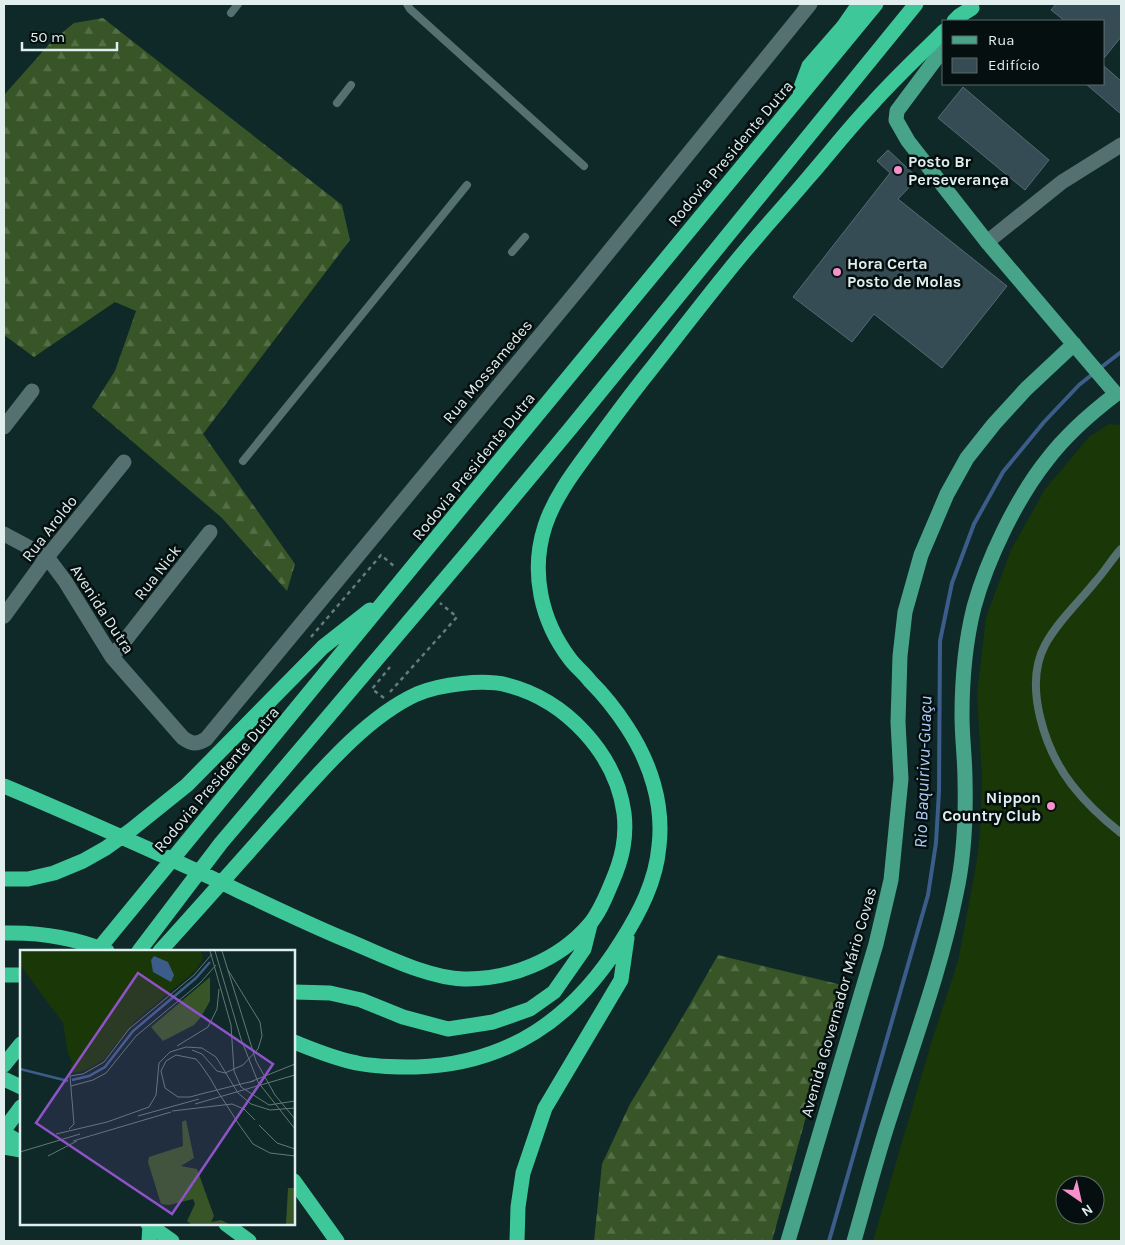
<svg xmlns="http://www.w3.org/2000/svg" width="1125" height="1245" viewBox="0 0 1125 1245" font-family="Karla,sans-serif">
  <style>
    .forest { fill: url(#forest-firs) }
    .pitch { fill: #1a3708; fill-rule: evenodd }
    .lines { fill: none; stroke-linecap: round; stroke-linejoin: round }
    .stream { stroke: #3c5d89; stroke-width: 4 }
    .building { fill: #364c55; stroke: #546a74 }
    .path { stroke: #667b7a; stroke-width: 2.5; stroke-dasharray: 4 4; stroke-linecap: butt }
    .lane { stroke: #557070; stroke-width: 8 }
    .street { stroke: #557070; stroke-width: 15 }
    .primary { stroke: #47a488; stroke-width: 15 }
    .highway { stroke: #3ec798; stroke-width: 15 }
    .poi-dot { fill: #f890cb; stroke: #050f0f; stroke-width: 2 }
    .labels { text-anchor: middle; stroke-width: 5; stroke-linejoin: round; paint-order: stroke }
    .street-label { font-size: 16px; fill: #e0efee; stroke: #050f0f }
    .poi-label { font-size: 16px; font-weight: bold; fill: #e0efee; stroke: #050f0f; text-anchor: start }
    .water-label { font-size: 18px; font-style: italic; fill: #afcef7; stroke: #050f0f }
    .inset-river { fill: none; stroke: #3c5d89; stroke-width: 2.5 }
    .inset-road { fill: none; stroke: #637877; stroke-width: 1 }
    .view { fill: #8f53c8; fill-opacity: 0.15; stroke: #8f53c8; stroke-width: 2.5 }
    .inset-edge { fill: none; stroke: #e0efee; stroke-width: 2.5 }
  </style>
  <defs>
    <pattern id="forest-firs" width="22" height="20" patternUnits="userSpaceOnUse" patternTransform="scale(1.25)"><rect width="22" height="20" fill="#375526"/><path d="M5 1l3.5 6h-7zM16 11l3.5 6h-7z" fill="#546e46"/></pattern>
  </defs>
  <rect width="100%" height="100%" fill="#0f2828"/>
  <path class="forest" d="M103,18l239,187 8,35 -147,194 92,130 -8,27 -65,-73 -130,-111 23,-36 21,-60 -21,-9 -81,55 -30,-22v-240l48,-54 22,-18z
    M718,955l124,30 -70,256h-178l8,-77 28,-60 52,-86z"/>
  <path class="pitch" d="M1109,424l12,1v816h-248l59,-201 26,-79 18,-95 4,-33 2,-54 -5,-85 9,-77 25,-67 34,-61 44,-52zM1065,1185h30v30h-30z"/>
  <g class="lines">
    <path class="stream" d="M1099,369l22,-17
      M829,1241l99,-346 8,-52 3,-52 1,-150 12,-58 22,-59 29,-52 41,-50 35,-37 15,-12"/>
  </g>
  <path class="building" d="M1056,4h65v33l-17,21v-37h-39l-14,-11z
    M1104,66l17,15v33l-35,-30h18z
    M963,87l86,73 -24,30 -87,-72z
    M888,150l30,28 -20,21 109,87 -65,82 -68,-54 -22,28 -59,-45 97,-124 -13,-12z"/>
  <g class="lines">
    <path class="path" d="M311,637l70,-82 14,12
      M390,692l67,-75 -17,-14
      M384,698l-12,-9 18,-22"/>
    <path class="lane" d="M407,4l3,5 174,157
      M231,13l7,-9
      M337,103l14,-18
      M512,252l13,-15
      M243,461l224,-276
      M1121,549c-9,10 -16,22 -26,33 -16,20 -37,39 -50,63 -22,41 0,105 27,140 14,18 31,34 49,48"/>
    <path class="street" d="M987,242l75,-60 59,-37
      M4,427l28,-36
      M4,534l43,23 18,24 47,76 71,81c9,6 13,7 23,1l375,-453 229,-282
      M4,616l43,-59 77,-95
      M112,657l98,-125"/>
    <path class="primary" d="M788,1241l88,-297 15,-64 10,-101 -3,-57 2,-66 5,-44 16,-57 26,-61 20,-36 27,-34 32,-35 48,-45
      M854,1241c12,-42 23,-85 37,-127 23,-73 50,-145 65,-220 8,-36 10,-76 9,-114 0,-21 -3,-42 -3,-64 0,-36 3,-73 12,-109 13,-47 42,-108 73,-147 19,-25 44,-47 69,-66l-129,-152 -79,-101 -12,-21 1,-9 47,-63"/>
    <path class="highway" d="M954,21l5,-5 13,-8
      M800,90l9,-24 34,-39 16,-23
      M4,786c65,27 129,56 193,85 49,23 97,47 147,68 35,14 82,39 120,40 46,1 95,-19 125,-54 11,-13 17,-29 23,-43 10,-23 15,-44 12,-69 -8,-59 -58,-113 -117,-128 -24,-6 -66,-1 -90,9 -53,24 -101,83 -140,126 -39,44 -78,88 -117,131
      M4,879h24l26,-6 29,-12 23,-13 25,-18 56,-45 136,-138 47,-37
      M4,933c34,-1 71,5 103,18
      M97,951c261,-315 517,-633 779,-947
      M139,951l82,-108 251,-296 98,-118 346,-425
      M4,975h17
      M294,992l36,1 31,7 42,17 45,12 45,-7 37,-13 24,-17 30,-43 6,-24
      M294,1042c20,8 41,17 63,21 19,4 39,4 59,4 92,-3 157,-48 205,-125 19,-30 35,-61 38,-96 5,-42 -9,-84 -32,-119 -11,-17 -23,-32 -37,-46 -6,-8 -14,-14 -20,-22 -29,-38 -40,-87 -25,-133 9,-28 28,-53 45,-76 19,-26 38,-52 58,-77 26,-33 52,-67 78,-99 26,-33 55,-64 82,-96 21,-24 41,-50 63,-73 23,-26 48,-49 73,-74
      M4,1065l17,-21
      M4,1079l17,8
      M4,1130l17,-23
      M4,1133l17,10
      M4,1147l17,3
      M294,1181l43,60
      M148,1224l24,17
      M226,1224l23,17
      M149,1241l1,-17
      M517,1241l1,-34 5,-34 22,-65 76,-128 6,-42"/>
  </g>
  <g class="poi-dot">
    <circle cx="898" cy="170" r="5"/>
    <circle cx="837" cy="272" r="5"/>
    <circle cx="1051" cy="806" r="5"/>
  </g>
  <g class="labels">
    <g class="street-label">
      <text transform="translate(730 153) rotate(-50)" y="6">Rodovia Presidente Dutra</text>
      <text transform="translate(487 371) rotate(-50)" y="6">Rua Mossamedes</text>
      <text transform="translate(473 466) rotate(-51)" y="6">Rodovia Presidente Dutra</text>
      <text transform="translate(49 528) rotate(-52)" y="6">Rua Aroldo</text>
      <text transform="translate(157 572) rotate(-52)" y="6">Rua Nick</text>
      <text transform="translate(103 609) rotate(57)" y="6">Avenida Dutra</text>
      <text transform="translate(216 779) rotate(-50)" y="6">Rodovia Presidente Dutra</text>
      <text transform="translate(838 1002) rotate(-74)" y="6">Avenida Governador Mário Covas</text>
    </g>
    <g class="poi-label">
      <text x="908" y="167">Posto Br<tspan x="908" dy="18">Perseverança</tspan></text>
      <text x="847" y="269">Hora Certa<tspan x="847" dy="18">Posto de Molas</tspan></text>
      <text x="1041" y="803" text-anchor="end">Nippon<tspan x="1041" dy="18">Country Club</tspan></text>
    </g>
    <g class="water-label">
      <text transform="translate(923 772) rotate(-88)" y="6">Rio Baquirivu-Guaçu</text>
    </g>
  </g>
  <g transform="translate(20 950)">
    <rect width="275" height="275" fill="#0f2828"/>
    <path d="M190,27v24l-9,16 -7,8 -31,16 -12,-14zM166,170l8,38 -13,8 16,3 17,47 -3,6 10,-2 8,4h-38l-4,-3 8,-17 -2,-5 -24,6 -8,-1 -13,-42 1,-5 34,-11 -1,-24zM268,238h7v36h-9z" fill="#375526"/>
    <path d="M0,1h181l2,8 -8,12 -60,50 -32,39 -17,10 -13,3 -3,-7 3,-3 -5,-9 -5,-31 -43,-58z" fill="#1a3708"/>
    <path d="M134,6l14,6 6,13 -3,7 -18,-10 -2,-12z" fill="#3c5d89"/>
    <path class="inset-river" d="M0,119l48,12M52,130l17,-4 16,-9 28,-36 63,-53 14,-16"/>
    <path class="inset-road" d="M190,1l21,74 3,46 7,16 28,18 26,-4M195,1l26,88 17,43 37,47M202,1l34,110 19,34 20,24M157,96l31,-19 9,-18 2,-20M172,100l10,4 15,17 8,2 18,-8 15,-16 4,-13 -2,-14 -32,-52M234,131l-13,3 -40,10 -11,3h-12l-13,-9 -4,-17 5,-10 10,-6 20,4 5,6 9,13 8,14 6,9 16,25 13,18 17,9 25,3M230,132l45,-18M51,136l22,-6 13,-7 30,-37 64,-53 16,-18M175,154l100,-29M152,161l60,-7 12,5 11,11M118,166l61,-17M239,175l18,18 18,6M49,179l5,-5 -4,-48 13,-2 21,-12 25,-33 65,-54 18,-21M36,184l51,-12 42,-15 7,-12 3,-32 11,-11 16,-5 16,1 14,9 22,36 13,11 19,6 25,-2M53,191l98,-29M0,202l60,-18M28,206l29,-15"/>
    <path class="view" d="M118,23l135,91 -101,150 -136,-91z"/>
    <rect width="275" height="275" class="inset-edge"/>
  </g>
  <rect width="1125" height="1245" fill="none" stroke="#e0efee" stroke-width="10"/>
  <rect x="942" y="20" width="162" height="65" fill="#050f0f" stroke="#5d6968"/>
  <rect x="952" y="36" width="25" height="8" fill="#47a488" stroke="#5d6968"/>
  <text x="988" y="45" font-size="15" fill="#e0efee">Rua</text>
  <rect x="952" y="58" width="25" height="15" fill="#364c55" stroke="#5d6968"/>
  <text x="988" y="70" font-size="15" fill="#e0efee">Edifício</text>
  <g transform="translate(1080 1200) rotate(146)"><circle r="24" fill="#050f0f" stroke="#5d6968"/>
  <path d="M0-4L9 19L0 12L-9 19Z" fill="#f890cb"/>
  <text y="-8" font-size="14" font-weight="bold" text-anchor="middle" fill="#e0efee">N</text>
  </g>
  <path d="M22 42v8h95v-8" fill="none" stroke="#e0efee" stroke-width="2.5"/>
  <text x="30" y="42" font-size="15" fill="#e0efee" stroke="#050f0f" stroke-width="4" paint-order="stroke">50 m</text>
</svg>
